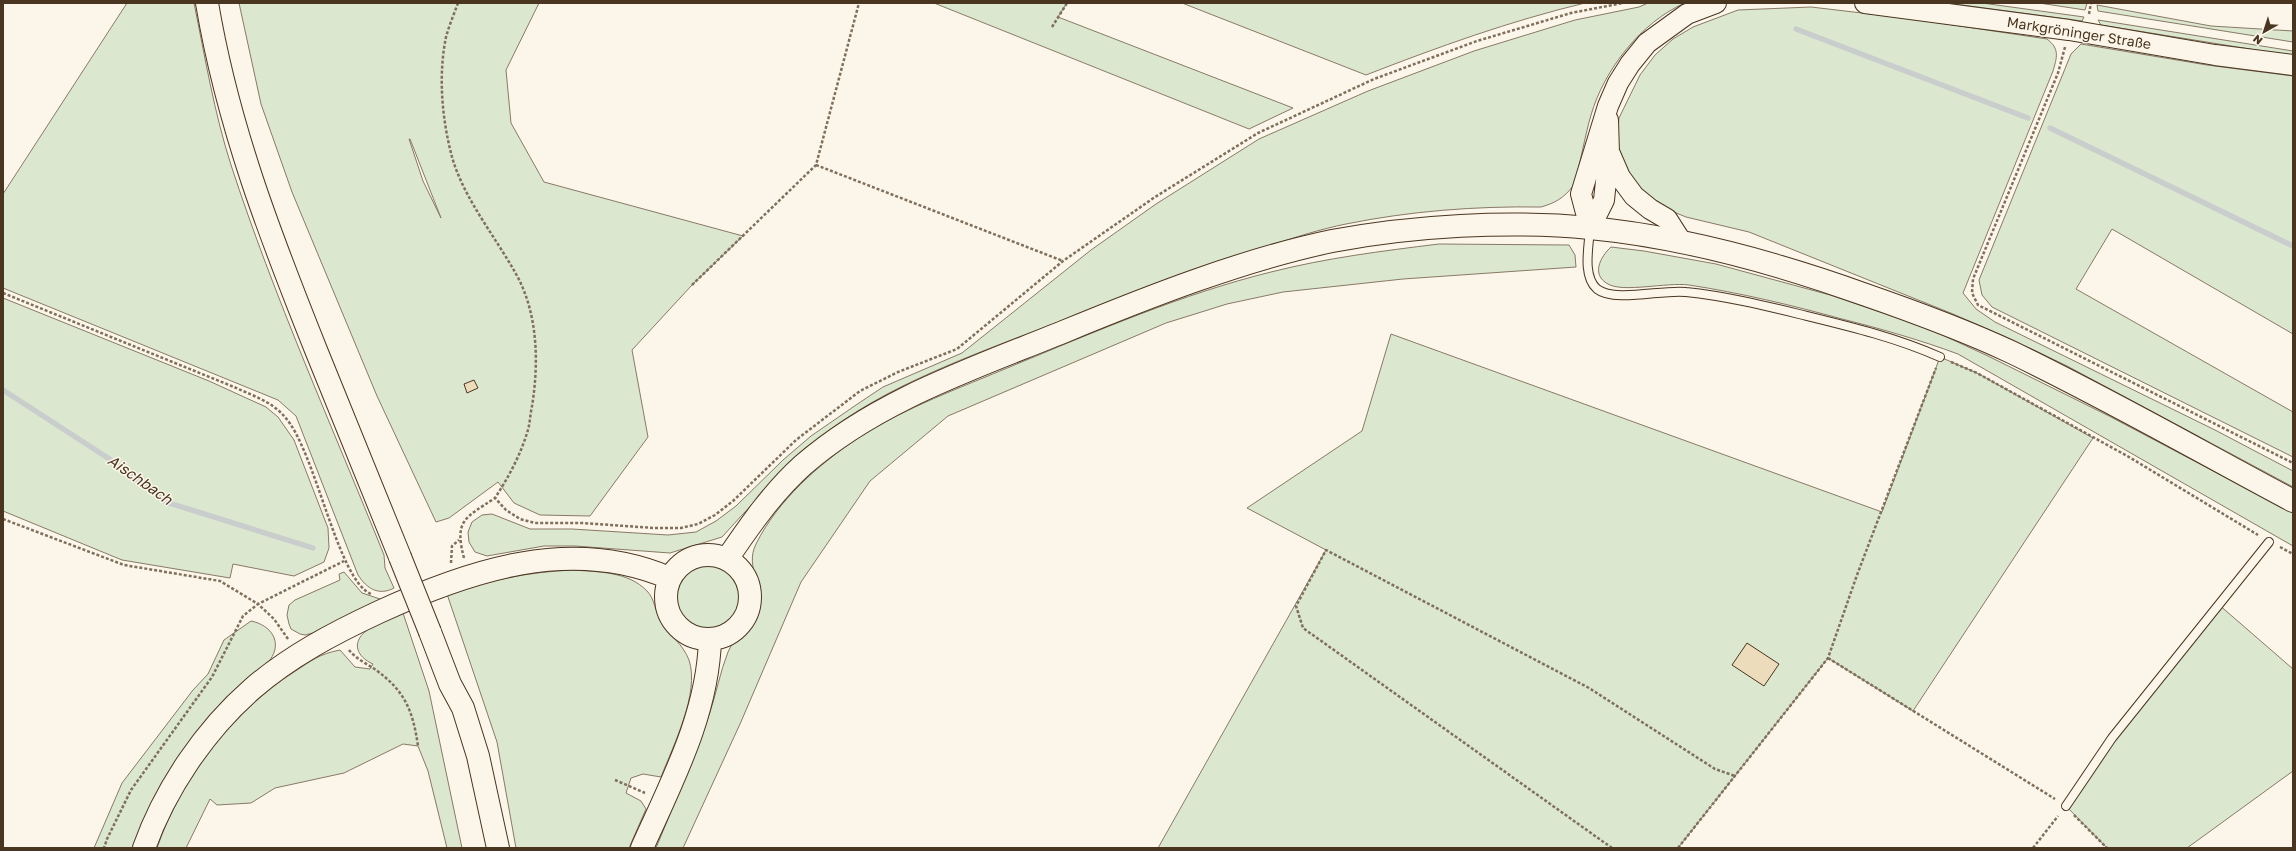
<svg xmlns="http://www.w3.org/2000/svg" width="2296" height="851" viewBox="0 0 2296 851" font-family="'Golos Text',sans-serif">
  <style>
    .green { fill: #dce7d0; stroke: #887966; fill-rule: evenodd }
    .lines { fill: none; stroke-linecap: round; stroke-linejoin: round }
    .stream { stroke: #c9cecd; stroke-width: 5.5 }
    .building { fill: #ecdcbc; stroke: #4a3520 }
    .service-casing { stroke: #4a3520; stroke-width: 10 }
    .tertiary-casing { stroke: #4a3520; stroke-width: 22 }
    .secondary-casing { stroke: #4a3520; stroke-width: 24 }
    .primary-casing { stroke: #4a3520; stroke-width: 24 }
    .path { stroke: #7f6f5c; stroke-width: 2.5; stroke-dasharray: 3 2; stroke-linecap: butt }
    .service { stroke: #fbf6e9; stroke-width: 8 }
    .tertiary { stroke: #fbf6e9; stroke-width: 20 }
    .secondary { stroke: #fbf6e9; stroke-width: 22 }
    .primary { stroke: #fbf6e9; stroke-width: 22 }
    .primary-bridge-casing { stroke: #4a3520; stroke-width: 24; stroke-linecap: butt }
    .primary-bridge { stroke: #fbf6e9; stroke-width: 22 }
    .labels { text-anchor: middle; stroke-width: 3; stroke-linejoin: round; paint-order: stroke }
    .street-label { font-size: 14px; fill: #4a3520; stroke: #fbf6e9 }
    .water-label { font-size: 15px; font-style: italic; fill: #4a3520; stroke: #fbf6e9 }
  </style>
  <rect width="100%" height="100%" fill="#fbf6e9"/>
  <path class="green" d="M127,3h67c11,54 20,109 37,162 43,132 101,261 153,390l1,13 9,20c-15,8 -27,1 -36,-13l-62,-159 -18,-16 -275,-112v-94z
    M239,3h300l-33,67 5,53 33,59 199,54 -51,49 -60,65 16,87 -58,79 -50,-1 -26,-12 -16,-21 -49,36 -13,4 -59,-126 -85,-204 -31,-88zM409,139h1l31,79 -18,-37z
    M934,3h133l-9,14 235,91 -44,21z
    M1182,3h403c-75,18 -147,44 -219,72z
    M1648,3h37c-44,19 -81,67 -94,112 -7,24 -10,48 -18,71 -9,12 -18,17 -32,21 -65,-1 -131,4 -195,17 -25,5 -50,13 -74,21 -77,23 -152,53 -227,82 -72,28 -160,59 -220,107 -38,31 -70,67 -103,103l-52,16 -95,-7h-31l-57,10 -12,-4 -6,-10 -1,-10 4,-10 10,-7 10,-1 38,15h42l96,6 28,-3 20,-11 20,-15 47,-46 28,-24 45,-31 27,-18 79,-34 129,-103 65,-46 103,-65 109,-48 106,-40 101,-31 64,-13z
    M1947,3h35l102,14 -2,4z
    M2039,3h48l-2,7z
    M2097,5l114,21 82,5v11l-195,-31z
    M1811,7l102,12 134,20c13,10 10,18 6,32l-90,222 13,16 19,13 220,108 78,41v16l-226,-121 -54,-26 -60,-26 -204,-82 -63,-15 -22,-9 -24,-16 -20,-32 -3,-23 2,-19 21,-43 15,-20 18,-16 20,-12 45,-17z
    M2098,20l195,31v5l-192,-31z
    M2081,44l126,21 86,11v258l-181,-105 -36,60 217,123v45l-301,-150 -10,-12 -3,-15 92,-226z
    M1439,244l130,1 6,10 1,12 -173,12 -120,13 -56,12 -61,19 -218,93 -78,65 -69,101 -61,142 -57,124h-27c18,-44 37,-88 53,-133 7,-20 11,-43 19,-63 6,-16 23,-20 29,-39 9,-26 -13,-45 -1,-69 22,-44 62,-79 102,-106 48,-31 102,-50 154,-72 85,-35 170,-72 259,-94 55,-14 111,-21 168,-28z
    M1611,247l33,4 72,13 114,31 95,32 63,29 121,60 184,97v33l-335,-192c-38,-14 -76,-25 -116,-35 -51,-14 -101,-26 -153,-34 -22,-3 -66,8 -81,-1 -17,-9 -8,-27 3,-37z
    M3,298l206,83 57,26 12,10 16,23 34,88 1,20 -5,14 -30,14 -61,-12 -3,14 -108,-18 -119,-49z
    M1391,334l491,178 58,-155 37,16 116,65 -180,273 -85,-53 -150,190h-520l168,-298 -79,-42 115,-77z
    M675 597a32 32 0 1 1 64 0a32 32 0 1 1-64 0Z
    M573,570c24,2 55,1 74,21 8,8 8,21 14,30 8,14 22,23 28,39 11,33 -16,86 -28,117l-18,-3 -12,4 -5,15 15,8 5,8 -17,39h-113l-19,-106 -50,-148c43,-14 81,-22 126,-24z
    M344,572l18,21 21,7 -70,33 -8,2 -5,-1 -9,-5 -2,-5 -2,-9 2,-10 6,-5 45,-20 -1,-6z
    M2218,604l75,65v102l-106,77h-80l-41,-42z
    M403,613l26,78 33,157h-15l-19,-77 -10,-25 -15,-2 -59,29 -69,15 -24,15 -34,2 -7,-6 -24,49h-29c23,-68 76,-137 137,-176 17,-11 25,-18 46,-22l15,17 15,2 3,-5c-16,-7 -22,-21 -7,-33 10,-8 25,-13 37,-18z
    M251,621c20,4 32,21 19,39l-42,37 -94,151h-40l28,-65 71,-93 15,-16 16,-34z"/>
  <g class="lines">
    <path class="stream" d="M1796,29l232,89
      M2050,128l243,118
      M3,390l105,68 58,44 147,46"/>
  </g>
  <path class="building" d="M474,380l4,8 -11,5 -3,-9z
    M1747,643l32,21 -15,22 -32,-21z"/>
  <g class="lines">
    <g class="service-casing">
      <path id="service" d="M1590,228c-1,18 -8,48 7,61 18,14 66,0 89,3 39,4 76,13 113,22 49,12 96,23 141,43
        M2066,806l46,-68 157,-196"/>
    </g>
    <g class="tertiary-casing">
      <path id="tertiary" d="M1865,3l204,27 146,25 78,10
        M1610,154l10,23 14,19 16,13 17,10 14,22
        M1590,228l-9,-34 27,-88 10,-23 12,-19 17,-21 40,-29 29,-11
        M1590,228l14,-28 5,-47 -1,-33"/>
    </g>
    <g class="secondary-casing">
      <path id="secondary" d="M666 597a42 42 0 1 1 84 0a42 42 0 1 1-84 0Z
        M727,559c23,-34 46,-67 76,-94 75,-65 169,-96 260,-133 85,-35 179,-72 269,-91 79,-15 178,-21 258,-13 94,9 187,35 276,67 49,17 98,35 145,57 96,46 188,99 282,149
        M144,848c21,-59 61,-118 108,-159 38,-33 82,-56 127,-77 91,-42 192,-76 290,-34"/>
    </g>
    <g class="primary-casing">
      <path id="primary" d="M207,3c21,124 63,232 109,347 28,69 56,138 84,207
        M430,632l20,52 13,24 15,48 20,92
        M642,848c30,-67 66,-134 68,-209"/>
    </g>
    <path class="path" d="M458,3c-4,11 -9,23 -12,34 -8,39 -4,82 6,120 12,42 43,79 64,117 22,39 23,89 16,132 -2,9 -2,19 -5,27 -7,23 -19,45 -32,65
      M2089,14l2,-11
      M1052,27l15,-24
      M2065,47l-7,26 -85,206 -1,14 6,12 315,158
      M816,165l247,96
      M692,285l124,-120 43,-162
      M3,293l231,94c17,8 37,14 50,29 32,34 53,164 87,178
      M1951,362l26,11 152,84 129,78
      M3,519l121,46 96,16 38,23 -15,12 -31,61 -81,113 -24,49 -3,9
      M2280,547l13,7
      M464,558c-10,-38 1,-40 31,-60l11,12 14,9 15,4h47l72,5h27l17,-4 17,-9 18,-14 63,-61 64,-49 38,-19 59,-23 106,-88 92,-64 103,-64 116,-54 103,-38 94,-28 52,-10
      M451,563l1,-17 7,-6
      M288,639l-14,-20 -16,-15 86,-43
      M349,650c6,8 18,14 27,20 29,21 37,41 42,76
      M1828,658l227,141
      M615,780l30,13
      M2074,815l33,33
      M1612,848l-309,-220 -7,-22 30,-56 263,138 126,81 20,7
      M1678,848l150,-190 29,-83 79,-207
      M2033,848l25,-32"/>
    <use href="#service" class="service"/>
    <use href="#tertiary" class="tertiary"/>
    <use href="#secondary" class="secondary"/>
    <use href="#primary" class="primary"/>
    <g class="primary-bridge-casing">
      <path id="primary-bridge" d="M400,557l30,75"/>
    </g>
    <use href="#primary-bridge" class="primary-bridge"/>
  </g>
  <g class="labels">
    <g class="street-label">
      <text transform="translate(2079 33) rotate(9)" y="5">Markgröninger Straße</text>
    </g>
    <g class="water-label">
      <text transform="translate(140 480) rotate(35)" y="5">Aischbach</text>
    </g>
  </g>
  <rect width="2296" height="851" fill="none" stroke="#4a3520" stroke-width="8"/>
  <g transform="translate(2264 32) rotate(219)" stroke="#fbf6e9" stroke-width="3" paint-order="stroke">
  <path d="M0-3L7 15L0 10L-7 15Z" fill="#4a3520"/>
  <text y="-6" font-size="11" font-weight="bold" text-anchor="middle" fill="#4a3520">N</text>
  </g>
</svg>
